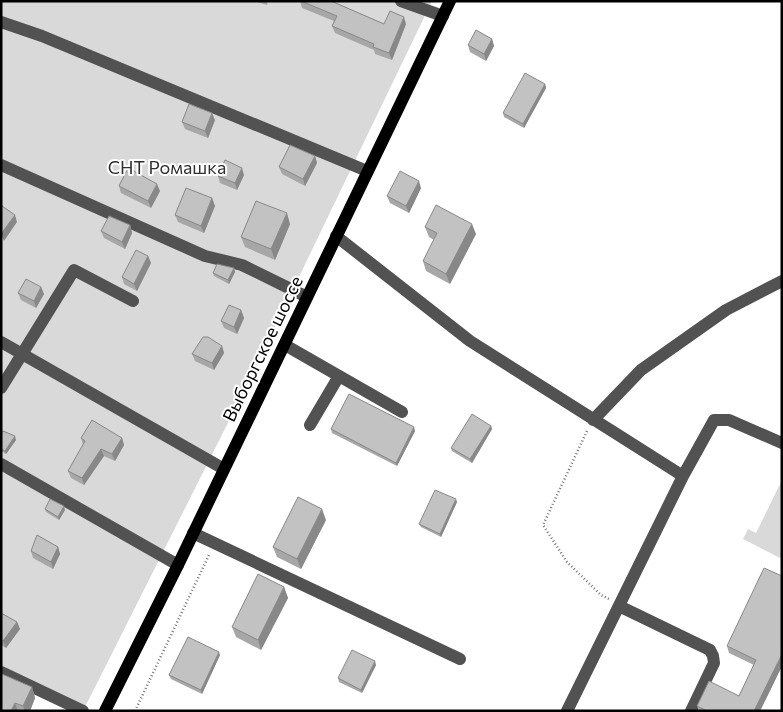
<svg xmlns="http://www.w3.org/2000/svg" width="783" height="712" viewBox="0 0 783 712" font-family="Commissioner,sans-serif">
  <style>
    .green { fill: #d9d9d9 }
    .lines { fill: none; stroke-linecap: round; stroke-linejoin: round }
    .path { stroke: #747474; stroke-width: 2.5; stroke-dasharray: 1 2.5; stroke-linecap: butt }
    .minor { stroke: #525252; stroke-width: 12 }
    .major { stroke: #000; stroke-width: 12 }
    .wall { fill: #a7a7a7 }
    .shaded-wall { fill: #888 }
    .building { fill: #c2c2c2; stroke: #888 }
    .labels { text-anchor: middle; stroke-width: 4; stroke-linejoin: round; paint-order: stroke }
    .park-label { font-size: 18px; fill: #303030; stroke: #fff }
    .street-label { font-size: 18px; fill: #000; stroke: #fff }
  </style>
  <rect width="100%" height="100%" fill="#fff"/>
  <path class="green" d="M1,1h431l-189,392 -160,318 -82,-35z
    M782,480v79l-39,-20 5,-10 8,4z"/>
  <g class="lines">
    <path class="path" d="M587,431l-44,94 24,37 34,33 8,4
      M135,711l74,-156"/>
    <path class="minor" d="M401,1l42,15
      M1,22l41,14 325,135
      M1,165l204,91 37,9 65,32
      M336,236l134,105 213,135
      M1,342l223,127
      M285,345l117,67
      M1,388l73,-118 59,31
      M593,420l48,-50 85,-60 56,-29
      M310,425l29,-49
      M1,464l177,101
      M193,533l267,126
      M619,606l91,44 3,6 1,7 -23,48
      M1,672l82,39
      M567,711l116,-235 31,-56h15l53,23"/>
    <path class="major" d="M105,711l73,-146 272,-564"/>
  </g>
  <path class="wall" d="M254,1h14l-1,4z
    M300,1h31l53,23h22l-14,36 -17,-6 -1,-4 -39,-17 -3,-7 2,-5 -32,-13z
    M492,39l2,7 -8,15 -16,-9 -2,-7z
    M545,84l1,4 -22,40 -20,-11 -1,-4z
    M215,120l-7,18 -23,-9 -3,-7z
    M315,156l2,7 -12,23 -23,-12 -3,-7z
    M244,175l-7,15 -17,-7 -2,-7z
    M119,186l41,5 -9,17 -30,-15z
    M421,188l-12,25 -19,-10 -3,-7z
    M212,198l3,8 -11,27 -26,-11 -3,-7z
    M290,224l-15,36 -30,-13 -4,-10z
    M130,225l2,8 -7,16 -21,-11 -3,-7z
    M425,227l51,7 -26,50 -24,-13 -3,-10 11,-21 -5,-3z
    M148,256l3,7 -14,28 -13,-7 -2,-7z
    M234,268l1,4 -6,12 -15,-8 -1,-3z
    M41,287l3,7 -8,14 -15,-8 -3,-7z
    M241,310l3,8 -7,16 -13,-6 -3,-7z
    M222,346l2,7 -10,17 -19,-9 -3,-7z
    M491,426l1,3 -20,34 -20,-12 -1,-3z
    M331,429l84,2 -18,35 -65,-33z
    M1,434l15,6 -10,14 -5,-3z
    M81,438h41l2,7 -9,16 -11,-5 -20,29 -13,-7 -3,-7 15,-26z
    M457,502l-16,35 -20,-10 -2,-3z
    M45,509l20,1 -6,10 -13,-8z
    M326,520l-25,49 -24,-12 -4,-10z
    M58,547l2,7 -7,15 -20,-11 -2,-7z
    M284,587l4,11 -27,52 -25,-13 -4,-10z
    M1,613l16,9 3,7 -14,19 -5,-3z
    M727,646l55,20 -22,45h-61l-2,-5 42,-10 15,-31 -25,-12z
    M220,655l-18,39 -31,-15 -2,-4z
    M376,665l-14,28 -23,-11 -1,-4z
    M32,687l3,11 -5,13h-29z"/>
  <path class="shaded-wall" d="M404,17l2,7 -14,36 -3,-7z
    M492,39l2,7 -8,15 -2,-7z
    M545,84l1,4 -22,40 -1,-4z
    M212,113l3,7 -7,18 -3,-7z
    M315,156l2,7 -12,23 -2,-7z
    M242,168l2,7 -7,15 -2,-7z
    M419,181l2,7 -12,25 -3,-7z
    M157,184l3,7 -9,17 -3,-7z
    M212,198l3,8 -11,27 -3,-7z
    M287,213l3,11 -15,36 -4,-11z
    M15,215l2,7 -13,19 -3,-7z
    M472,224l4,10 -26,50 -4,-10z
    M130,225l2,8 -7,16 -3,-7z
    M148,256l3,7 -14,28 -3,-7z
    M234,268l1,4 -6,12 -1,-4z
    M41,287l3,7 -8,14 -2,-7z
    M241,310l3,8 -7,16 -3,-7z
    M222,346l2,7 -10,17 -2,-7z
    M491,426l1,3 -20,34 -2,-4z
    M414,427l1,4 -18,35 -1,-3z
    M15,436l1,4 -10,14 -1,-3z
    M122,438l2,7 -9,16 -3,-7z
    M101,449l3,7 -20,29 -2,-7z
    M456,499l1,3 -16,35 -1,-3z
    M64,506l1,4 -6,10 -1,-3z
    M322,509l4,11 -25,49 -4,-10z
    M58,547l2,7 -7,15 -2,-7z
    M284,587l4,11 -27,52 -3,-10z
    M17,622l3,7 -14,19 -3,-7z
    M219,652l1,3 -18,39 -1,-4z
    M782,654v12l-22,45h-6z
    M375,661l1,4 -14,28 -1,-3z
    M32,687l3,11 -5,13h-5l-2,-5z
    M15,703l3,8h-7z"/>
  <path class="building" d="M301,1h30l53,23 6,-13 14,6 -15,36 -16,-6 1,-3 -42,-18 5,-10z
    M476,30l16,9 -8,15 -16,-9z
    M525,73l20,11 -22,40 -20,-11z
    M189,104l23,9 -7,18 -23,-9z
    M290,145l25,11 -12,23 -24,-12z
    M225,160l17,8 -7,15 -17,-7z
    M128,168l29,16 -9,17 -29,-15z
    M400,171l19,10 -13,25 -19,-10z
    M186,188l26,10 -11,28 -26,-11z
    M256,201l31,12 -16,36 -30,-12z
    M436,205l36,19 -26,50 -23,-13 14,-28 -12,-6z
    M2,206l13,9 -14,19v-26z
    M109,216l21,9 -8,17 -21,-11z
    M136,250l12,6 -14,28 -12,-7z
    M217,264l17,4 -6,12 -15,-7z
    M26,279l15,8 -7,14 -16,-8z
    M229,305l12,5 -7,17 -13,-6z
    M203,337h5l14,9 -10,17 -20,-9z
    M349,394l65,33 -18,36 -65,-34z
    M472,414l19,12 -21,33 -19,-11z
    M92,420l30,18 -10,16 -11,-5 -19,29 -14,-7 17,-30 -4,-3z
    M3,431l12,5 -10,15 -4,-2v-15z
    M435,490l21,9 -16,35 -21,-10z
    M298,497l24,12 -25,50 -24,-12z
    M50,499l14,7 -6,11 -13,-8z
    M37,535l21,12 -7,15 -20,-11z
    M764,568l18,8v78l-28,57h-47l-10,-5 12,-25 30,15 17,-36 -29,-14z
    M258,574l26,13 -26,53 -26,-13z
    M1,613l16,9 -14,19 -2,-1z
    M188,637l31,15 -18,38 -32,-15z
    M352,650l23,11 -14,29 -23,-12z
    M2,674l30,13 -9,19 -8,-3 -4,8h-10v-35z"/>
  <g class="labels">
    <g class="park-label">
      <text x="167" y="174">СНТ Ромашка</text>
    </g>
    <g class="street-label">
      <text transform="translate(263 349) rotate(-64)" y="6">Выборгское шоссе</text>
    </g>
  </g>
  <rect width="783" height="712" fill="none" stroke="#000000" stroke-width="5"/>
</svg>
